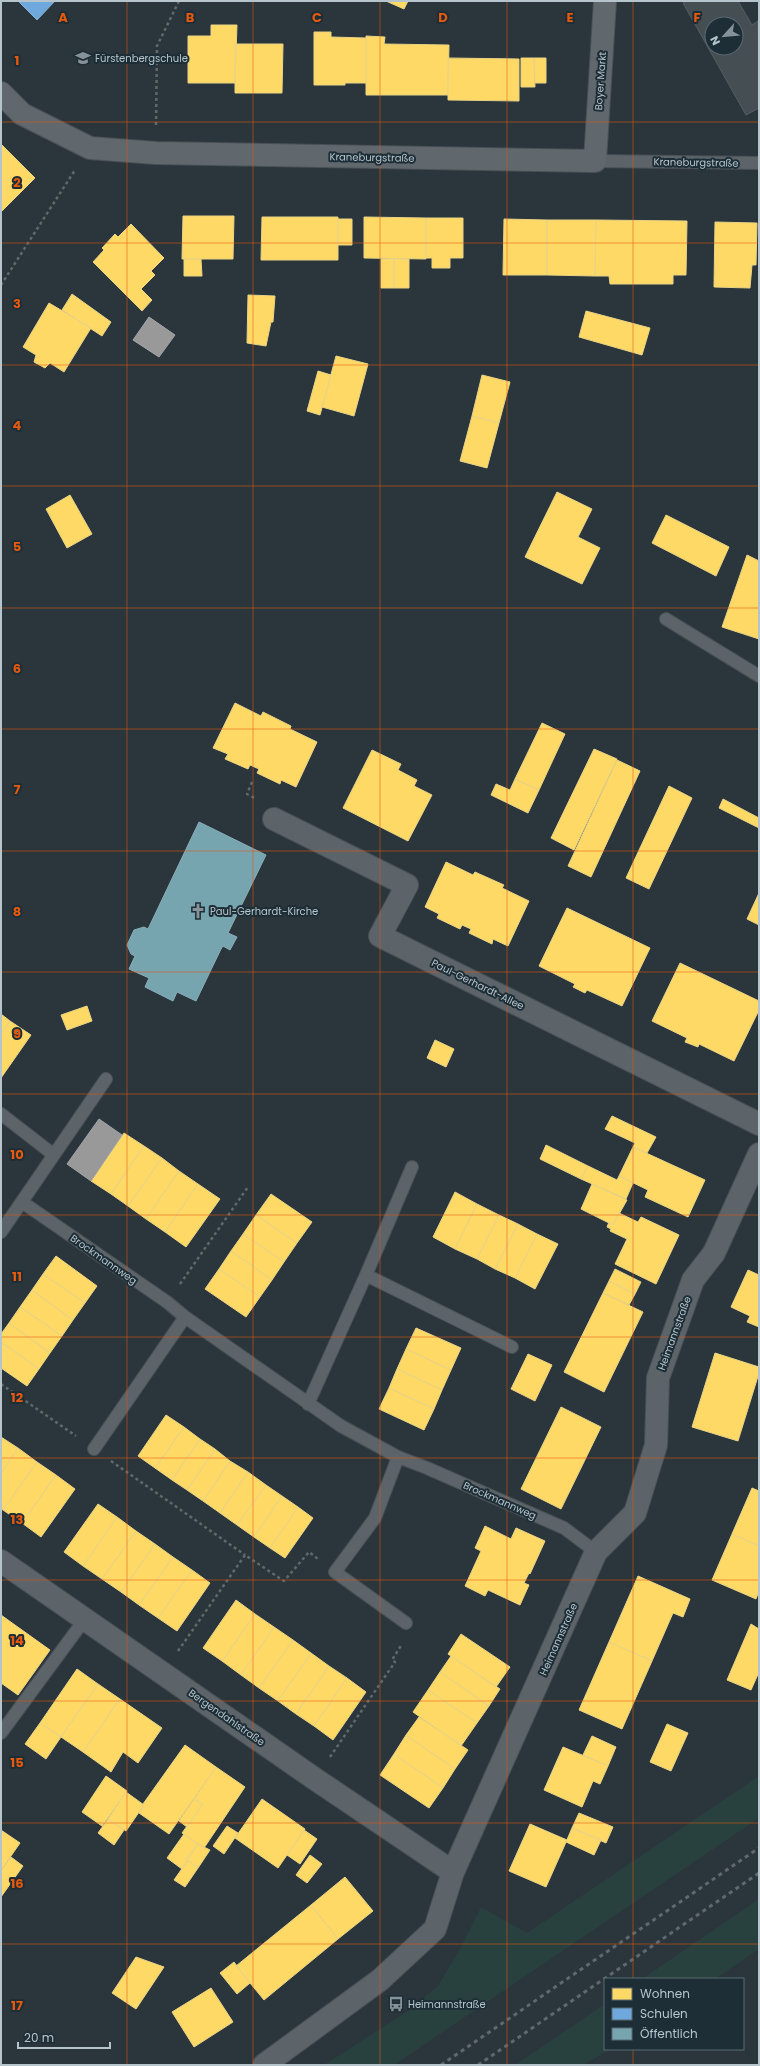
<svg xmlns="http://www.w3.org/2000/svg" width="760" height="2066" viewBox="0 0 760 2066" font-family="Poppins,sans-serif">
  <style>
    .grass { fill: #28413f }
    .homes { fill: #ffd966; stroke: #e9d385 }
    .schools { fill: #6fa8dc; stroke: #84b0d7 }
    .public { fill: #76a5af; stroke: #89aeb8 }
    .industry { fill: #999; stroke: #a2a6a8 }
    .building { fill: #454e53; stroke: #535e63; fill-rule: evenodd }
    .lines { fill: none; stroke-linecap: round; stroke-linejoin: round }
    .lane-casing { stroke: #4a5156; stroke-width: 14 }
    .street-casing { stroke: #4a5156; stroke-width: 24 }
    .secondary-casing { stroke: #4a5156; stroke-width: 24 }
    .path { stroke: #5f686b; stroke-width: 2.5; stroke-dasharray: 3 3; stroke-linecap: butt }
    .lane { stroke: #5c6469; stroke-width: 12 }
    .street { stroke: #5c6469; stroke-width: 22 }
    .secondary { stroke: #60686e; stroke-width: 22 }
    .rail { stroke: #60686d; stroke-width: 3; stroke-dasharray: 4 4; stroke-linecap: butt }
    .grid { fill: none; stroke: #e8590c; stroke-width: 1; stroke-opacity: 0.55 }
    .labels { text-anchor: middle; stroke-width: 4; stroke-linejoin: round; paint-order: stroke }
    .poi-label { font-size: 10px; fill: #b6c4cc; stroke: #1e2e37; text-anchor: start }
    .street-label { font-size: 10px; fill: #b6c4cc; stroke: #1e2e37 }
    .grid-label { font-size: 13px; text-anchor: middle; font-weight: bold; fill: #e8590c; stroke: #1e2e37; stroke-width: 4; stroke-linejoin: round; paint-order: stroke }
  </style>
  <rect width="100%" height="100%" fill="#2b363c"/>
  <path class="grass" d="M759,1776v42l-365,247h-70l84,-54 30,-25 22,-37 21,-42 46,26z
    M759,1899v50l-44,30h-73z
    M605,2004v45h6l-28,16h-68z"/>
  <path class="homes" d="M386,1h22l-4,8z
    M211,25h26l-2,58h-47v-47h23z
    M314,32h17v5l35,1v45h-21v2h-31z
    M366,36l19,1 -1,7 65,1 -1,50h-82z
    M235,44h48l-1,49h-47z
    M448,58l71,1v42l-71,-1z
    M521,58h13l1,29h-14z
    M534,58h12v25h-11z
    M1,144l34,34 -34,34z
    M183,216h51l-1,43h-51z
    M262,217h76v43h-77z
    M364,217l62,1v41l-62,-1z
    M426,218h37v40h-13v10h-18v-10h-6z
    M338,219h14v26h-14z
    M504,219l43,1v55h-44z
    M547,220h49l-1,56 -48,-1z
    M596,220l91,1 -1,54h-13v9h-63l-1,-8h-14z
    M715,222l42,1 -1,42h-4l-2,23 -36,-1z
    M131,224l33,34 -13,13 4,4 -14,14 11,11 -10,11 -49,-49 11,-12 -2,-2 13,-14 3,3z
    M184,259h17l1,17h-18z
    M381,259h13v29h-13z
    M394,259h15v29h-15z
    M72,294l39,28 -9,14 -40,-26z
    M248,295l27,1 -2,26h-2l-5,24 -19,-3z
    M49,303l42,25 -27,44 -14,-9 -5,5 -11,-6 2,-7 -13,-8z
    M586,311l64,17 -8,27 -63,-18z
    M336,356l32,8 -14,52 -32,-9z
    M318,371l13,4 -11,40 -13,-4z
    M482,375l28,7 -11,41 -27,-7z
    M472,416l27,7 -12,45 -27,-7z
    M557,492l35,17 -14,28 22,11 -18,36 -57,-27z
    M70,495l22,39 -25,14 -21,-39z
    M666,515l63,32 -13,29 -64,-33z
    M747,555l12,6v78l-37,-12z
    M235,703l26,13 2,-4 28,14 -1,3 27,13 -21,45 -15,-7 -1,4 -23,-11 2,-4 -9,-4 -2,4 -23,-10 3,-5 -15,-6z
    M542,723l23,11 -26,56 -24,-11z
    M594,749l23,10 -43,91 -23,-12z
    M372,750l29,14 -3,6 19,10 -3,6 18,9 -24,46 -65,-33z
    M617,760l23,11 -49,106 -23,-11z
    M515,779l24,11 -11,23 -37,-18 5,-11 14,6z
    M669,786l23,12 -43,91 -23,-11z
    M723,799l36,19v10l-40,-20z
    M446,862l27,13 2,-3 29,13 -2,3 27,13 -21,45 -15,-7 -1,5 -23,-11 2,-4 -9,-4 -2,4 -23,-11 2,-4 -14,-7z
    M759,893v32l-12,-6z
    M567,908l83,40 -28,58 -35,-16 -2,3 -12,-6 2,-3 -36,-18z
    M680,963l79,38v9l-25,51 -35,-17 -1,3 -13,-5 2,-4 -35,-17z
    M87,1006l5,15 -25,9 -6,-15z
    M1,1014l9,7 -9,13z
    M10,1021l21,14 -30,43v-44z
    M435,1040l19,9 -8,18 -19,-9z
    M612,1116l44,21 -9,16 -14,-6 2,-4 -30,-14z
    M124,1133l20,13 -33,48 -20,-13z
    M546,1145l42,21 -7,13 -41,-20z
    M144,1146l18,12 -34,48 -17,-12z
    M633,1147l72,33 -17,37 -43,-20 3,-7 -29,-14z
    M162,1158l17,13 -33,48 -18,-13z
    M588,1166l29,14 2,-4 14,7 -7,16 -45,-20z
    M179,1171l19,13 -33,48 -19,-13z
    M198,1184l22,15 -34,48 -21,-15z
    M592,1184l35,16 -14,25 -32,-16z
    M455,1192l22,12 -22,45 -22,-12z
    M271,1194l41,28 -15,21 -41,-28z
    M477,1204l22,11 -22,44 -22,-10z
    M619,1213l19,9 3,-5 38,18 -23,49 -41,-20 12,-25 -17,-8 1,-2 -4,-2 2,-5 4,3z
    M256,1215l41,28 -13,19 -41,-28z
    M499,1215l19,9 -23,45 -18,-10z
    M518,1224l19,10 -22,44 -20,-9z
    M243,1234l41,28 -12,18 -41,-29z
    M537,1234l21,10 -23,45 -20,-11z
    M231,1251l41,29 -12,17 -41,-28z
    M56,1256l41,30 -12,17 -42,-29z
    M219,1269l41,28 -14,20 -41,-28z
    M615,1269l26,13 -6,12 -26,-13z
    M748,1270l11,5v52l-12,-5 3,-6 -19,-9z
    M43,1274l42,29 -12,17 -41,-30z
    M609,1281l26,13 -6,11 -26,-12z
    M32,1290l41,30 -11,16 -42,-29z
    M603,1293l40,19 -39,80 -40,-20z
    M20,1307l42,29 -12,17 -41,-30z
    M9,1323l41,30 -11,16 -38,-27v-8z
    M416,1328l45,20 -10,22 -45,-21z
    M1,1342l38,27 -12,17 -26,-18z
    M406,1349l45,21 -9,20 -45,-21z
    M715,1353l44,14v6l-21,68 -46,-14z
    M528,1354l24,11 -17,36 -24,-12z
    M397,1369l45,21 -8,19 -45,-21z
    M389,1388l45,21 -10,21 -45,-21z
    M561,1407l40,20 -40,82 -40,-20z
    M166,1415l18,12 -29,41 -17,-12z
    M184,1427l16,12 -28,41 -17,-12z
    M1,1437l17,11 -17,25z
    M200,1439l15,10 -28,41 -15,-10z
    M18,1448l19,14 -34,48 -2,-1v-36z
    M215,1449l15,12 -27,40 -16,-11z
    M230,1461l18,11 -28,41 -17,-12z
    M37,1462l19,13 -34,48 -19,-13z
    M248,1472l18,13 -29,40 -17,-12z
    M56,1475l19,14 -34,48 -19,-14z
    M266,1485l16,11 -28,41 -17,-12z
    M752,1488l7,3v55l-27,-12z
    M282,1496l16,11 -28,41 -16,-11z
    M98,1504l19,13 -34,49 -19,-14z
    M298,1507l15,11 -28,40 -15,-10z
    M117,1517l19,14 -34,48 -19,-13z
    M485,1526l26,13 5,-11 29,13 -15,33 -1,-1 -5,10 5,2 -9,20 -32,-15 -3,6 -20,-10 16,-35 -6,-3z
    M136,1531l19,13 -34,48 -19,-13z
    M732,1534l27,12v45l-3,8 -44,-19z
    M155,1544l18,13 -34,48 -18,-13z
    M173,1557l19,13 -34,48 -19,-13z
    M192,1570l18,13 -33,48 -19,-13z
    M638,1576l52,23 -7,18 -10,-4 -21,48 -43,-19z
    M236,1600l19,14 -33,47 -19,-13z
    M255,1614l19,13 -33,48 -19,-14z
    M1,1615l49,35 -32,45 -17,-12z
    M751,1624l8,5v43l-8,18 -24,-10z
    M274,1627l19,13 -34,48 -18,-13z
    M461,1634l49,33 -14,20 -48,-33z
    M293,1640l18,13 -33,48 -19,-13z
    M609,1642l43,19 -30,68 -43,-19z
    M311,1653l18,13 -33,48 -18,-13z
    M451,1656l49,33 -11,17 -49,-34z
    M329,1666l18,12 -33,48 -18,-12z
    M77,1669l21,15 -37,53 -21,-14z
    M440,1672l49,34 -12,17 -49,-33z
    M347,1678l19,14 -33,48 -19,-14z
    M98,1684l22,15 -37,53 -22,-15z
    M428,1690l49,33 -16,23 -48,-34z
    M120,1699l42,29 -24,35 -15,-11 -12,20 -28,-20z
    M419,1717l49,33 -13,19 -49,-34z
    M40,1723l21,14 -15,22 -21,-15z
    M667,1724l21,9 -17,38 -21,-9z
    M406,1735l49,34 -12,19 -49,-34z
    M592,1736l24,11 -8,19 -25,-11z
    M185,1745l31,22 -47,67 -30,-21 5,-8 -1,-1z
    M563,1747l45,19 -8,18 -7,-3 -11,26 -38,-17z
    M394,1754l49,34 -14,20 -49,-33z
    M216,1767l29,20 -41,61 -22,-15 21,-29 -9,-5z
    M106,1776l21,15 -25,35 -20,-14z
    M126,1792l18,13 -18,26 -18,-12z
    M194,1799l9,5 -16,23 -8,-6z
    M262,1799l43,30 -27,39 -43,-30z
    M579,1813l34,14 -7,16 -34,-15z
    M108,1819l16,11 -10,15 -16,-12z
    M530,1824l37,16 -21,47 -37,-16z
    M227,1826l11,7 -14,21 -11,-8z
    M572,1828l29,12 -7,15 -28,-13z
    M1,1830l19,13 -18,26 -1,-1z
    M304,1830l13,9 -17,25 -13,-9z
    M184,1834l14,10 -16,25 -15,-11z
    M198,1844l12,6 -12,18 -12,-9z
    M310,1855l12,9 -15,19 -11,-8z
    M11,1857l12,9 -22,31v-26z
    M188,1860l10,8 -13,19 -11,-7z
    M345,1877l28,34 -35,28 -27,-34z
    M311,1905l27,34 -74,61 -28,-34z
    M136,1957l28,10 -28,42 -24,-16z
    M234,1962l16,21 -13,11 -17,-21z
    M211,1988l22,34 -39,25 -22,-35z"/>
  <path class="schools" d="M18,1h37l-18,19z"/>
  <path class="public" d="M199,822l67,33 -38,78 9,4 -7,13 -7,-4 -2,3 -25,52 -19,-9 -4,9 -28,-14 4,-9 -20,-9 6,-13 -4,-2 -4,-9 7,-15 10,-3 4,2z"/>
  <path class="industry" d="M149,317l26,18 -16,22 -26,-17z
    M99,1119l23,16 -31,46 -24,-17z"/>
  <path class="building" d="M686,1h52l14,24 6,-4 1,87 -13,7 -63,-112zM712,24h24v24h-24z"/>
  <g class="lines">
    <g class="lane-casing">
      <path id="lane" d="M595,161l164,2
        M666,619l93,57
        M1,1114l53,41
        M22,1202l145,100 18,15 156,109 57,31 29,11 137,60 32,24
        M1,1232l105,-153
        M366,1275l146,72
        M308,1404l58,-129 46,-108
        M94,1449l91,-132
        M398,1457l-23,61 -40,54 71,51
        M1,1733l84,-114"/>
    </g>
    <g class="street-casing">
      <path id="street" d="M274,819l133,66 -27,51 379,188
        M1,1561l314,218 138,93
        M264,2065l116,-85 55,-51 18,-57 143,-320 39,-39 21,-68 2,-67 35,-98 21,-27 45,-99"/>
    </g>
    <g class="secondary-casing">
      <path id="secondary" d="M1,93l21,21 68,34 66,5 439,8 10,-160"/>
    </g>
    <path class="path" d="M156,125l1,-79 22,-45
      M1,285l74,-115
      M252,782l-5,12 9,5
      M180,1284l68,-97
      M1,1384l75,52
      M111,1461l134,94
      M178,1651l67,-96 39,26 25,-29 9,7
      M330,1757l65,-95 -3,-2 10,-16"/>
    <use href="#lane" class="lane"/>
    <use href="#street" class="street"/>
    <use href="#secondary" class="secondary"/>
    <path class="rail" d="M441,2065l318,-217
      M478,2065l281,-192"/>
  </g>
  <path class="grid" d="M127,1v2064M253,1v2064M380,1v2064M507,1v2064M633,1v1978M1,122h758M1,243h758M1,365h758M1,486h758M1,608h758M1,729h758M1,851h758M1,972h758M1,1094h758M1,1215h758M1,1337h758M1,1458h758M1,1580h758M1,1701h758M1,1823h758M1,1944h758M633,2049v16"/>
  <defs>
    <g id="school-bare" transform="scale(1.2)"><path d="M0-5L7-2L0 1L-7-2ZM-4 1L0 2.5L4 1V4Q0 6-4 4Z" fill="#85929a" stroke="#1e2e37" stroke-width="2.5" paint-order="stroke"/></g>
    <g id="church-bare" transform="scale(1.2)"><path d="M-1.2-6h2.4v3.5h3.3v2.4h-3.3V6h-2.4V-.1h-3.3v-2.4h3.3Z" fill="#85929a" stroke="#1e2e37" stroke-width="2.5" paint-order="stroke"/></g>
    <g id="bus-bare" transform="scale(1.2)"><path d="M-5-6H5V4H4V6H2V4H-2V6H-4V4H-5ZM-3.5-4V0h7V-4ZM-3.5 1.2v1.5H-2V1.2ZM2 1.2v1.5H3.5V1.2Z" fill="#85929a" stroke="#1e2e37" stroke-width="2.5" paint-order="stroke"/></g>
  </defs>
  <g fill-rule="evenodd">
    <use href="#school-bare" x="83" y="58"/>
    <use href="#church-bare" x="198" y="911"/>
    <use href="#bus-bare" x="396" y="2004"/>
  </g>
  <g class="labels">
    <g class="poi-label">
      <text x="95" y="62">Fürstenbergschule</text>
      <text x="210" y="915">Paul-Gerhardt-Kirche</text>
      <text x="408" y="2008">Heimannstraße</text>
    </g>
    <g class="street-label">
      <text transform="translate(600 81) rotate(-86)" y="4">Boyer Markt</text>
      <text transform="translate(372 157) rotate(1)" y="4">Kraneburgstraße</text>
      <text transform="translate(696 162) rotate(1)" y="4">Kraneburgstraße</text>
      <text transform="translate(478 984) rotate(26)" y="4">Paul-Gerhardt-Allee</text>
      <text transform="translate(104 1259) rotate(35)" y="4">Brockmannweg</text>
      <text transform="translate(674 1333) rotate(-70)" y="4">Heimannstraße</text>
      <text transform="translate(500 1500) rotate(24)" y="4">Brockmannweg</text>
      <text transform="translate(558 1639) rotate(-66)" y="4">Heimannstraße</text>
      <text transform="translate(227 1717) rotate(35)" y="4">Bergendahlstraße</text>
    </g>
  </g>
  <g class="grid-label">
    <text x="63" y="22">A</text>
    <text x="190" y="22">B</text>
    <text x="317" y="22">C</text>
    <text x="443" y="22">D</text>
    <text x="570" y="22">E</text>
    <text x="697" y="22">F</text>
    <text x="17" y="65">1</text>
    <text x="17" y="187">2</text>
    <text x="17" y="308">3</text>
    <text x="17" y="430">4</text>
    <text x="17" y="551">5</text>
    <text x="17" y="673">6</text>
    <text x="17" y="794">7</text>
    <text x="17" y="916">8</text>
    <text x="17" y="1038">9</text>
    <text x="17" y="1159">10</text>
    <text x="17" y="1281">11</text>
    <text x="17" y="1402">12</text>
    <text x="17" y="1524">13</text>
    <text x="17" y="1645">14</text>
    <text x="17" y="1767">15</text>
    <text x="17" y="1888">16</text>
    <text x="17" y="2010">17</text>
  </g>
  <rect width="760" height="2066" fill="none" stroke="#b6c4cc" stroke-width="4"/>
  <rect x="604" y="1978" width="140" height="72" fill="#1e2e37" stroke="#5b6a73"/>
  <rect x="612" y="1988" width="20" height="12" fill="#ffd966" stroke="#5b6a73"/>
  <text x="640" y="1998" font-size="12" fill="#b6c4cc">Wohnen</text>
  <rect x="612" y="2008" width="20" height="12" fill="#6fa8dc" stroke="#5b6a73"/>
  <text x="640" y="2018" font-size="12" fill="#b6c4cc">Schulen</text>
  <rect x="612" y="2028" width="20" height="12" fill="#76a5af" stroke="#5b6a73"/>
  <text x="640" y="2038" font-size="12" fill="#b6c4cc">Öffentlich</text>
  <g transform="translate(724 36) rotate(243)"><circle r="19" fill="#1e2e37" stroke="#5b6a73"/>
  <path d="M0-3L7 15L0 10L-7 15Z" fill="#85929a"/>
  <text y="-6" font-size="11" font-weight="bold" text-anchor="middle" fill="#b6c4cc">N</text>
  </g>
  <path d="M18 2042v6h92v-6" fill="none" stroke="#b6c4cc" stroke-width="2"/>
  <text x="24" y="2042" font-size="12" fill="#b6c4cc" stroke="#1e2e37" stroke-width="3" paint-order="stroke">20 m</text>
</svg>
